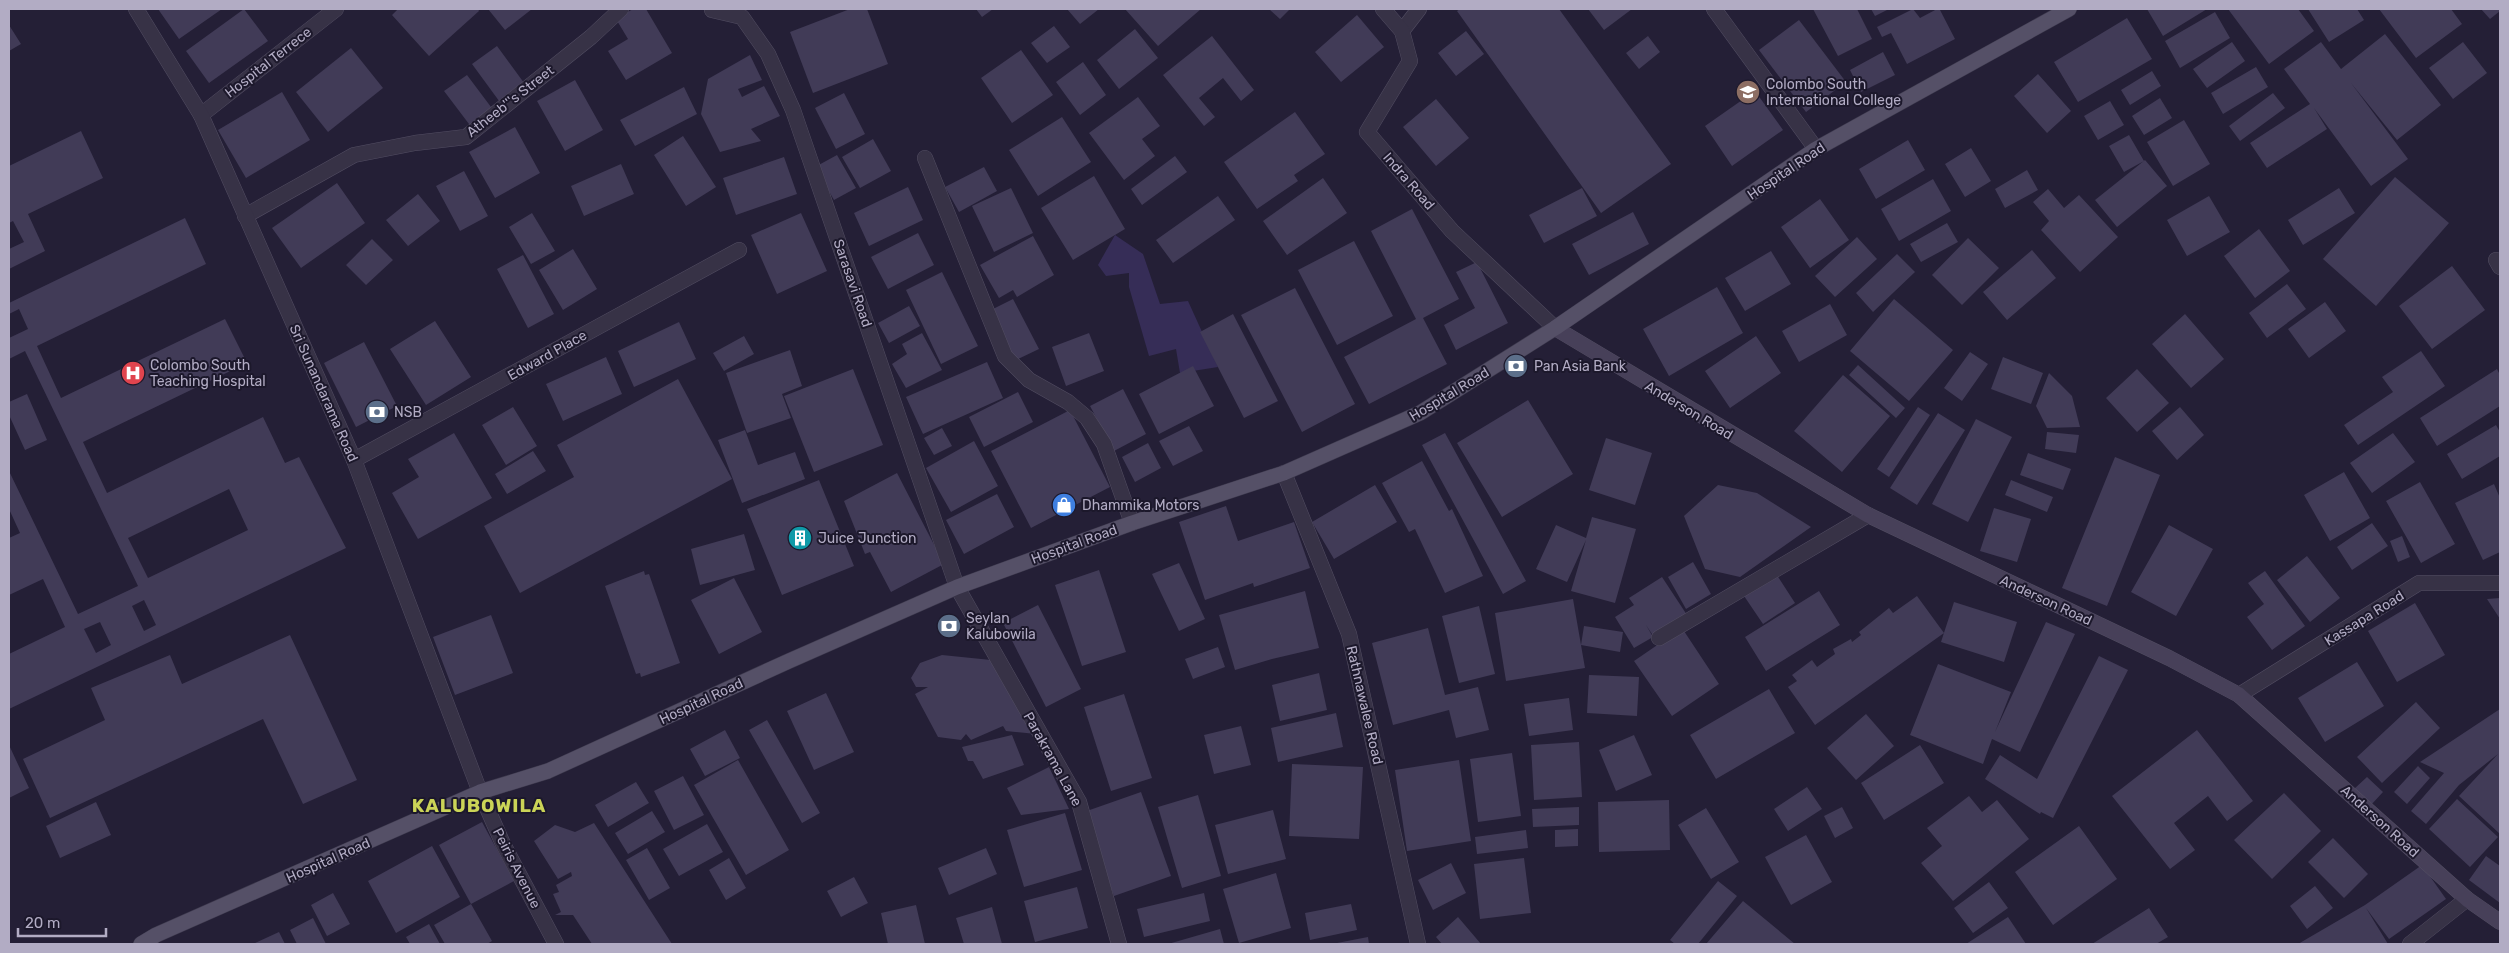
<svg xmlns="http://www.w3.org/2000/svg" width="2509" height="953" viewBox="0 0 2509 953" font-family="Rubik,sans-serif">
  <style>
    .water { fill: #362d57 }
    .building { fill: #413b57; fill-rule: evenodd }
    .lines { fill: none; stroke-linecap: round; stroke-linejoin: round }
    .minor-casing { stroke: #524d62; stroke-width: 16 }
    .tertiary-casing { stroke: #524d62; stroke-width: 16 }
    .secondary-casing { stroke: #524d62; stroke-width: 16 }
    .primary-casing { stroke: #3d394d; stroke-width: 16 }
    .minor { stroke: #373246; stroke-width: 15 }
    .tertiary { stroke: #373246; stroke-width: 15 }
    .secondary { stroke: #474059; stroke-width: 15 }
    .primary { stroke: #555067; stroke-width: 15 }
    .labels { text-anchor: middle; stroke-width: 4; stroke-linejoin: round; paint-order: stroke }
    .street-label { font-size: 14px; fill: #b2acc4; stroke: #1c182b }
    .poi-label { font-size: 14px; fill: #b2acc4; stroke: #1c182b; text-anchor: start }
    .district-label { font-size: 19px; font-weight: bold; letter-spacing: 1px; fill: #cbd457; stroke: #1c182b }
  </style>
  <rect width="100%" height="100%" fill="#241f36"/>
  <path class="water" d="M1115,235l28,19 17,50 28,-3 30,66 -38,6 -4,-24 -27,7 -20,-69v-14l-23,3 -8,-11z"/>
  <path class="building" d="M158,9h64l-43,30z
    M244,9l24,32 -59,42 -23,-32z
    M398,9h80l1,2 -50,45 -37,-41z
    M488,9h44l-27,21z
    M633,9h13l26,44 -46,27 -18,-29 20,-12 -12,-20z
    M850,9h17l21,55 -75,29 -23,-61z
    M976,9h17l-11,8z
    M1067,9h32l-19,15z
    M1125,9h76l-43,37z
    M1269,9h21l-10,10z
    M1460,9h99l112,155 -70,49 -144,-202z
    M1588,9h44l-28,21z
    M1813,9h44l15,30 -34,17z
    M1871,9h18l-14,7z
    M1913,9l7,9 17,-9h6l-3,1 15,29 -48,25 -16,-31 -9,4 -5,-10z
    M2147,9h60l-44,27z
    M2228,9h70l16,22 -45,33z
    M2308,9h49l7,11 -35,22z
    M2379,9h72l11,15 -46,34z
    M2481,9h19v2l-10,8z
    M2215,12l15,26 -50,30 -15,-27z
    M1357,15l27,32 -43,35 -26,-30z
    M2127,18l25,41 -74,43 -24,-40z
    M1799,20l47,62 -40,30 -47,-62z
    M9,25l12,19 -12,7z
    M1054,26l16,21 -23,16 -16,-20z
    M1135,29l23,29 -39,31 -22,-29z
    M1466,31l18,23 -28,22 -18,-23z
    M2385,34l56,71 -44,35 -46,-57 57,76 -37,27 -57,-78 13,21 -60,39 -17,-25 60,-39 -26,-35 37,-27 20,27z
    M1212,36l42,54 -13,11 -18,-23 -24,20 16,19 -11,9 -41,-51z
    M1648,36l12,16 -21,17 -13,-16z
    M2232,42l13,19 -38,27 -14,-19z
    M2463,42l24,31 -34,26 -24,-31z
    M497,46l30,41 -25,18 -30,-41z
    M351,48l32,40 -55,44 -32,-40z
    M1021,50l32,45 -41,28 -31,-45z
    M1883,52l12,23 -34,17 -11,-22z
    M750,55l12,25 -24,9 4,8 22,-11 16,30 -29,13 10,12 -41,11 -19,-38 7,-35z
    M1083,62l23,33 -26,20 -24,-33z
    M2256,67l12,20 -45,27 -12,-21z
    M2152,71l9,15 -31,19 -9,-15z
    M2038,74l33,37 -24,22 -33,-37z
    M467,75l27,36 -22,17 -28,-37z
    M575,80l28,50 -38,21 -28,-50z
    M684,87l13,27 -62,32 -15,-26z
    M1755,91l28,39 -51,36 -27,-40z
    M282,92l28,48 -64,38 -28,-48z
    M844,93l21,41 -29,15 -21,-41z
    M2273,93l12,15 -45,33 -11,-15z
    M1138,97l22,29 -18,13 13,17 -31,24 -35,-47z
    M2160,98l12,20 -28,17 -12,-19z
    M1436,99l33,39 -33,28 -33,-39z
    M2110,101l14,24 -26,15 -14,-24z
    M1295,112l30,42 -31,21 4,6 -41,28 -33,-47z
    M1062,117l29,45 -53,34 -29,-46z
    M2184,120l26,44 -37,22 -26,-44z
    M515,127l25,46 -45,25 -26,-46z
    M81,131l22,47 -75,36 17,37 -36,18v-20l15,-7 -11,-21 -4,2v-57z
    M2129,135l15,26 -20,11 -15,-26z
    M683,136l33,51 -30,19 -32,-51z
    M873,139l18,32 -31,17 -18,-31z
    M1908,140l17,30 -49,29 -17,-30z
    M1971,148l20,33 -26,16 -20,-33z
    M837,155l19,33 -22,12 -19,-33z
    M1175,156l12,16 -45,33 -11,-16z
    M784,157l13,37 -61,21 -13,-37z
    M2145,160l22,26 -50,41 -22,-27z
    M621,164l13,30 -50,22 -13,-30z
    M984,167l13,24 -38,21 -14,-25z
    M2027,170l11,20 -33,18 -10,-19z
    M464,171l24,45 -28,15 -24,-45z
    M1094,176l31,53 -52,31 -32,-52z
    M2395,177l54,46 -73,83 -53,-47z
    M1323,178l24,35 -60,42 -24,-34z
    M1933,179l18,32 -52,30 -18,-32z
    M337,183l28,40 -64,45 -29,-40z
    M908,187l15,33 -54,26 -15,-33z
    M1011,188l22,45 -39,19 -22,-46z
    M1582,188l15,28 -53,27 -15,-28z
    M2339,188l16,25 -52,32 -15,-25z
    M2048,189l16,19 15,-13 39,42 -38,35 -39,-42 8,-9 -16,-19z
    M418,194l22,27 -32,25 -22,-26z
    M1218,196l17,24 -62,43 -17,-23z
    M2209,196l21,36 -43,24 -20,-36z
    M1820,199l29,41 -39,28 -29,-41z
    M1412,209l47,90 -36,19 24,46 -78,40 -25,-47 72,-38 -45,-88z
    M1633,212l16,32 -60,31 -17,-31z
    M532,213l23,38 -24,13 -22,-37z
    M801,213l26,58 -50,23 -26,-59z
    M185,218l21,46 -169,82 24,52 164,-79 22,44 -164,79 24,51 156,-76 22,46 14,-6 47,91 -337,161v-55l56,-27 -22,-48 -34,16v-57l11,-5 -11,-24v-38l69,143 60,-28 -113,-235 -16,8v-21l19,-9 -9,-20 -10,5v-11zM229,489l19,41 -100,48 -20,-40zM144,600l12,25 -12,6 -12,-25zM100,622l11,23 -15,8 -12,-24z
    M1947,223l11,19 -37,20 -11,-18z
    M2259,229l31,42 -35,27 -31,-42z
    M918,233l16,32 -46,24 -17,-32z
    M1033,236l21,39 -37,22 -4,-7 -14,8 -19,-33z
    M1857,237l20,22 -42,38 -20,-21z
    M1968,238l31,30 -37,37 -30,-30z
    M372,239l21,21 -27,25 -20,-20z
    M1354,241l39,75 -56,29 -39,-75z
    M573,249l24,40 -34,21 -24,-40z
    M2032,250l24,28 -49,42 -24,-28z
    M1771,251l20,33 -46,27 -20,-33z
    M1897,254l18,18 -42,40 -17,-19z
    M523,255l31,59 -26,14 -31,-59z
    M1477,262l31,61 -52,27 -12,-25 31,-17 -19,-36z
    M2452,266l33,44 -53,39 -33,-43z
    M942,272l36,74 -37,18 -35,-74z
    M2287,284l19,25 -39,29 -18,-25z
    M1717,287l26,46 -74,43 -26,-47z
    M1295,288l60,116 -53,28 -61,-117z
    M1013,299l26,50 -25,12 -25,-50z
    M1894,299l59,51 -44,51 -59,-50z
    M2325,302l21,29 -37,27 -21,-29z
    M1830,304l17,31 -48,27 -17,-31z
    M909,306l11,20 -31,17 -11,-20z
    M1233,314l45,87 -34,17 -44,-86z
    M2185,314l39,45 -33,29 -39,-44z
    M435,321l36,56 -45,28 -36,-56z
    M679,322l17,37 -62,28 -16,-36z
    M922,333l20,37 -36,18 -14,-24 15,-10 -5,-10z
    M1089,333l15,38 -38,15 -14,-39z
    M744,336l10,18 -30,17 -11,-18z
    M1756,336l25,37 -51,35 -25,-37z
    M364,342l33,64 -41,21 -32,-64z
    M790,350l12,36 -20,8 9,24 -44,15 -21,-60z
    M2421,351l24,35 -87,59 -14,-20 49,-33 -11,-15z
    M1970,352l18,12 -26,37 -18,-13z
    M606,357l16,37 -59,27 -17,-37z
    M2003,357l40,16 -12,31 -40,-15z
    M987,362l16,36 -80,36 -17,-37z
    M1858,365l47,43 -9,10 -47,-43z
    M1193,366l21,40 -55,28 -20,-40z
    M853,369l30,76 -69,27 -30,-76z
    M2137,369l32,34 -32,29 -31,-34z
    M2497,369l3,6v31l-63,40 -17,-28z
    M2049,373l23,23 8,31 -33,1 -11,-22z
    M1843,375l47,41 -48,56 -48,-41z
    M678,379l54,100 -212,114 -36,-67 90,-49 -17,-32z
    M1123,389l23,45 -32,17 -24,-45z
    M1018,392l15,30 -49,25 -15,-30z
    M27,394l20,46 -22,10 -16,-35v-13z
    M1528,400l45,74 -71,43 -45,-74z
    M513,407l24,39 -31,19 -24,-40z
    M1918,407l12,8 -41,62 -12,-8z
    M2180,407l24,28 -27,25 -25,-29z
    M1070,410l40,77 -79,41 -40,-77z
    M1938,413l27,17 -48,75 -27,-17z
    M1976,419l36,18 -44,85 -36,-18z
    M2496,425l4,7v24l-38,23 -15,-25z
    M1189,426l14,25 -30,15 -14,-25z
    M942,428l10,18 -18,9 -10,-17z
    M745,430l13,35 37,-13 10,27 -63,24 -24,-63z
    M2047,432l32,3 -3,18 -31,-4z
    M454,433l38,65 -74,41 -26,-46 27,-16 -11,-18z
    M1445,433l81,148 -23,13 -81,-149z
    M2393,433l22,29 -43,31 -22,-30z
    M1606,438l46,15 -17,52 -46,-15z
    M974,441l24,45 -47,26 -25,-44z
    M1148,443l13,25 -26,14 -13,-25z
    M533,451l13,20 -39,23 -12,-20z
    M2028,453l43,16 -8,21 -43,-15z
    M2115,457l45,18 -53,131 -45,-18z
    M1422,461l27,50 3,-2 31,67 -38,17 -30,-64 -6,3 -27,-49z
    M2344,472l26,46 -40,23 -26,-46z
    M897,473l47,91 -53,28 -21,-40 -5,2 -21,-53z
    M819,480l35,86 -72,29 -35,-86z
    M2011,480l42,17 -6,15 -42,-17z
    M2420,482l35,62 -34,19 -35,-62z
    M2494,484l6,14v54l-17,8 -28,-57z
    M1375,485l22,37 -63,37 -22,-37z
    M1718,485l39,8 54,34 -71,50 -35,-8 -21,-53z
    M997,494l17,33 -50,27 -18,-34z
    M1226,506l12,35 56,-19 16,46 -56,19 -1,-4 -48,17 -26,-78z
    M1994,508l37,11 -14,43 -37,-11z
    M1592,517l44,12 -21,74 -44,-12 15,-51 -19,42 -31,-13 20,-44 30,13z
    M2372,523l16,23 -36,24 -15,-23z
    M2169,525l44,24 -37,67 -45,-24z
    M744,534l11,36 -55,15 -9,-36z
    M2402,536l8,21 -12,5 -8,-21z
    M2307,556l33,42 -30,24 -33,-42z
    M1693,562l18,32 -25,15 -18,-32z
    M1179,563l26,56 -26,12 -27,-57z
    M1099,570l27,82 -44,14 -27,-81z
    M644,571l1,4 4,-1 31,89 -39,14 -1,-4 -4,1 -31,-88z
    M2265,571l40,55 -33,24 -25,-33 17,-13 -16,-21z
    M1775,572l20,31 -32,21 -21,-31z
    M1662,577l25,38 -33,22 -8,-12 7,12 -19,11 -19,-31 19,-12 -5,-7z
    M734,578l28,54 -43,22 -28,-54z
    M1305,591l14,57 -47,11 -37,11 -16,-55z
    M1819,591l21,34 -74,46 -21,-34z
    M1917,596l27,37 -129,92 -27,-38 9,-6 -5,-6 20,-15 5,7 18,-13 -2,-5 18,-10 1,3 9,-7 -2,-3 30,-24 4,5z
    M2500,598v21l-13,-20z
    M1573,599l8,46 3,-19 39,6 -3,20 -39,-7 4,23 -79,13 -11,-68z
    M1954,602l63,20 -13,40 -63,-20z
    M2415,603l30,52 -48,27 -29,-51z
    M1038,605l43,84 -35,18 -43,-84z
    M1479,606l16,68 -36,9 -17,-67z
    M491,615l22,58 -58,22 -22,-58z
    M2046,622l29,12 -55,118 -28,-13 -9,25 -73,-29 28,-71 73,28 -16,40z
    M1428,628l17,67 33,-8 11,43 -33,8 -7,-28 -56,15 -21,-82z
    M1682,628l37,56 -47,32 -38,-55z
    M290,635l67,145 -54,24 -40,-85 -213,99 -27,-59 82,-39 -14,-32 79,-33 12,29z
    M1218,647l7,20 -32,12 -8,-20z
    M942,655l49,5 46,74 -31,-3 -3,-5 -32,14 -5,-6 -5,6 -23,-3 -23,-43 13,-7h-12l-5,-9 9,-15z
    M2099,656l29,14 -75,148 -12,-6 -1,2 -55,-35 15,-24 37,24z
    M2357,662l27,44 -59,36 -27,-44z
    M1319,673l8,37 -47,11 -8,-36z
    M1589,675l50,2 -2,39 -50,-3z
    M1769,689l26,44 -79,46 -26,-44z
    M826,693l28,59 -40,18 -27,-59z
    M1124,694l28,84 -41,13 -27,-84z
    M1569,698l4,32 -44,6 -5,-32z
    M2416,702l24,26 -58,55 -25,-26z
    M2500,709v125l-41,-38 39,-42 -39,31 -33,39 -15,-13 33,-38 -24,-11z
    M1336,713l7,34 -65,15 -7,-34z
    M1866,714l28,32 -38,34 -29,-32z
    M767,720l53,93 -18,10 -53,-93z
    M1241,726l10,39 -37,9 -10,-39z
    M725,730l15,28 -35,18 -15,-27z
    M2197,730l56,71 -26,20 -19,-25 -34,27 21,27 -25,19 -58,-73z
    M1012,735l12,30 -41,14 -10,-18h-5l-6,-14z
    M1634,735l18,40 -36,16 -17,-41z
    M1579,742l3,55 -48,3 -3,-55z
    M9,745l20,43 -20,10z
    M1920,745l24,38 -60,37 -23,-37z
    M1512,753l9,63 -43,6 -8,-63z
    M738,760l51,90 -43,25 -52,-90z
    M1459,760l12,81 -64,10 -12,-81z
    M1292,764l71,3 -4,72 -70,-3z
    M2418,766l12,12 -23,26 -13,-12z
    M1049,767l20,42 -48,6 -14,-27z
    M683,776l21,39 -30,15 -20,-39z
    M2367,777l16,15 -12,13 -17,-16z
    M636,782l13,21 -41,24 -13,-22z
    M1807,787l15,22 -34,22 -14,-22z
    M1141,792l30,84 -57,20 -30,-84z
    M2284,793l37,38 -49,48 -38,-39z
    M1198,795l23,81 -39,12 -24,-81z
    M1969,796l13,16 15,-12 32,39 -76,62 -32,-38 21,-17 -15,-18z
    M2457,799l41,38 -28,30 -41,-38z
    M1669,800l1,50 -71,2 -1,-50z
    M96,802l15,33 -51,23 -14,-32z
    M1579,807v18l-46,2 -1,-18z
    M1842,807l11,21 -18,10 -11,-22z
    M1706,808l33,54 -28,17 -33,-54z
    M1273,810l13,49 -58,15 -13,-49z
    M652,811l13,21 -37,22 -13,-21z
    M1065,813l17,57 -58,17 -17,-57z
    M482,822l32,59 -43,23 -32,-59z
    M594,823l78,121h-80l-19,-29h-18l6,-3 -8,-18 6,-2 -3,-7 16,-9 -1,-4 -13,7 -24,-38 21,-16 20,7z
    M707,824l16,28 -44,24 -16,-27z
    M2079,826l38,53 -64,46 -38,-53z
    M1578,829v17l-23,1v-17z
    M1526,830l2,18 -51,6 -2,-17z
    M1806,835l26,47 -41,23 -26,-48z
    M2333,838l35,36 -24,24 -36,-36z
    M432,846l28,51 -64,36 -28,-52z
    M647,848l23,40 -21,12 -23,-40z
    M986,848l11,26 -48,21 -11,-27z
    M2486,856l14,10v37l-31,-23z
    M729,858l17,30 -20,12 -17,-30z
    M1524,858l7,55 -51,6 -6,-55z
    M1451,863l15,30 -33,17 -15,-30z
    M2422,865l24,34 -57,40 -23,-31 22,36h-90l67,-39z
    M1276,873l15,55 -52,15 -16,-54z
    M854,877l14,26 -27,14 -14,-26z
    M1718,881l19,15 -39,48h-23l-5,-4z
    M1989,882l19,26 -35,25 -19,-25z
    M2315,886l18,22 -26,21 -17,-23z
    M1077,887l11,41 -53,14 -11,-41z
    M333,893l17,31 -23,12 -16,-31z
    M1204,893l6,28 -66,16 -7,-28z
    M1743,901l52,43h-89z
    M471,904l21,37 -5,3h-42l-11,-19z
    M1351,904l6,26 -47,10 -5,-27z
    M916,905l9,39h-37l-7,-31z
    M992,907l10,37h-38l-8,-26z
    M2149,908l19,29 -12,7h-64z
    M1458,917l23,27h-39l-6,-7z
    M2008,917l18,27h-60z
    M313,918l13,26h-29l-7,-14z
    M429,924l11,20h-30l-4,-7z
    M1220,929l4,15h-56z
    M279,932l6,12h-32z
    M1368,937l1,7h-32v-1z"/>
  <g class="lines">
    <g class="minor-casing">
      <path id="minor" d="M1714,9l102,140
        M712,10l30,7 26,37 25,56 164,477 122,215 40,142
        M1402,31l17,-22
        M201,115l135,-106
        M925,158l80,198 24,24 39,22 19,16 17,26 28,79
        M245,216l109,-61 61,-12 51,-6 125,-100 30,-28
        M2496,260l4,7
        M354,460l385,-210
        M1284,473l65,161 69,310
        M1659,638l209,-123
        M2239,695l180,-112h81
        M2410,944l57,-45"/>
    </g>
    <g class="tertiary-casing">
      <path id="tertiary" d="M136,9l65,106 153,345 126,332 23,52 53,100
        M1383,9l19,22 8,30 -43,71 85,99 103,97"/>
    </g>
    <g class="secondary-casing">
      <path id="secondary" d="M1555,328l313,187 301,143 70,37 228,204 33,23"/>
    </g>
    <g class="primary-casing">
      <path id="primary" d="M141,944l15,-9 324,-143 68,-21 241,-110 168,-74 175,-64 152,-50 136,-60 135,-85 261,-179 253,-140"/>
    </g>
    <use href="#minor" class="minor"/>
    <use href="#tertiary" class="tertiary"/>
    <use href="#secondary" class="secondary"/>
    <use href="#primary" class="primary"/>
  </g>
  <defs>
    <g id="school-disc" transform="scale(1.25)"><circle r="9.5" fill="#8d6e63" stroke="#1c182b"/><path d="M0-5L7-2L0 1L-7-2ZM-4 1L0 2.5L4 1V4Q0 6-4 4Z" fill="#fff"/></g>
    <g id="bank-disc" transform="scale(1.25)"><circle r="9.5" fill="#5c6f8a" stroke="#1c182b"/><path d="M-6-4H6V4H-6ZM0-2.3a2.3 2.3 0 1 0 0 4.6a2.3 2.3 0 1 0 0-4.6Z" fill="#fff"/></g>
    <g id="hospital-disc" transform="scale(1.25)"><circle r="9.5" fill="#e0444e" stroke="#1c182b"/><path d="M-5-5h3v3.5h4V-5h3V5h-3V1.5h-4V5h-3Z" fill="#fff"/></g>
    <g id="shop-disc" transform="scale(1.25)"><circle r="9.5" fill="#3f7fe0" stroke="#1c182b"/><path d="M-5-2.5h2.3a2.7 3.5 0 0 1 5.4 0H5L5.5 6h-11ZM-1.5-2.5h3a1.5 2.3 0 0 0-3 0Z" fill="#fff"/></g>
    <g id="building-disc" transform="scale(1.25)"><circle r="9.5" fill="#0f9aa8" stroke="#1c182b"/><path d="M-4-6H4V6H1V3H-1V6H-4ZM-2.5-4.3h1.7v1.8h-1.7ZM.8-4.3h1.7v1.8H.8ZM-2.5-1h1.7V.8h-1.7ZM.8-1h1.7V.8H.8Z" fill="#fff"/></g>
  </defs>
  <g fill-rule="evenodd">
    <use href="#school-disc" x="1748" y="92"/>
    <use href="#bank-disc" x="1516" y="366"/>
    <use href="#hospital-disc" x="133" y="373"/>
    <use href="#bank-disc" x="377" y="412"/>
    <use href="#shop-disc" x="1064" y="505"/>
    <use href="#building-disc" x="800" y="538"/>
    <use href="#bank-disc" x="949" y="626"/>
  </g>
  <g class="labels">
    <g class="street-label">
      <text transform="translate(268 62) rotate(-38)" y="5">Hospital Terrece</text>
      <text transform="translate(510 101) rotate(-38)" y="5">Atheeb'''s Street</text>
      <text transform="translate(1786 171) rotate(-34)" y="5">Hospital Road</text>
      <text transform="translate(1409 181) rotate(49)" y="5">Indra Road</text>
      <text transform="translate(853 283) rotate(71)" y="5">Sarasavi Road</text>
      <text transform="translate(547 355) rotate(-29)" y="5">Edward Place</text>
      <text transform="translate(324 393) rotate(66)" y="5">Sri Sunandarama Road</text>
      <text transform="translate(1449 394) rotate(-31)" y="5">Hospital Road</text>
      <text transform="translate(1689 410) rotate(31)" y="5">Anderson Road</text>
      <text transform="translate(1074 544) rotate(-20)" y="5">Hospital Road</text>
      <text transform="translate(2046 600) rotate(25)" y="5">Anderson Road</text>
      <text transform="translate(2364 618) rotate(-32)" y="5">Kassapa Road</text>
      <text transform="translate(701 701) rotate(-25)" y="5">Hospital Road</text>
      <text transform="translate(1365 705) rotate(77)" y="5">Rathnawalee Road</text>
      <text transform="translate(1053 759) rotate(61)" y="5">Parakrama Lane</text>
      <text transform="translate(2380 821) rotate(42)" y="5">Anderson Road</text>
      <text transform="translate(328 860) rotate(-24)" y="5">Hospital Road</text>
      <text transform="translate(517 868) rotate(63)" y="5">Peiris Avenue</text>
    </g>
    <g class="poi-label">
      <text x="1766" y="89">Colombo South<tspan x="1766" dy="16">International College</tspan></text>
      <text x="150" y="370">Colombo South<tspan x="150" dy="16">Teaching Hospital</tspan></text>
      <text x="1534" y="371">Pan Asia Bank</text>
      <text x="394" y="417">NSB</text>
      <text x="1082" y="510">Dhammika Motors</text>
      <text x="818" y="543">Juice Junction</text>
      <text x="966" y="623">Seylan<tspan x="966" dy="16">Kalubowila</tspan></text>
    </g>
    <g class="district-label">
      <text x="479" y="812">KALUBOWILA</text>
    </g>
  </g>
  <rect width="2509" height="953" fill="none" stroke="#b2acc4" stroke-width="20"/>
  <path d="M18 928v8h88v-8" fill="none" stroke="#b2acc4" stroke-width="2.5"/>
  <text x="25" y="928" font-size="15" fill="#b2acc4" stroke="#1c182b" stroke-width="4" paint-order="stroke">20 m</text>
</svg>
